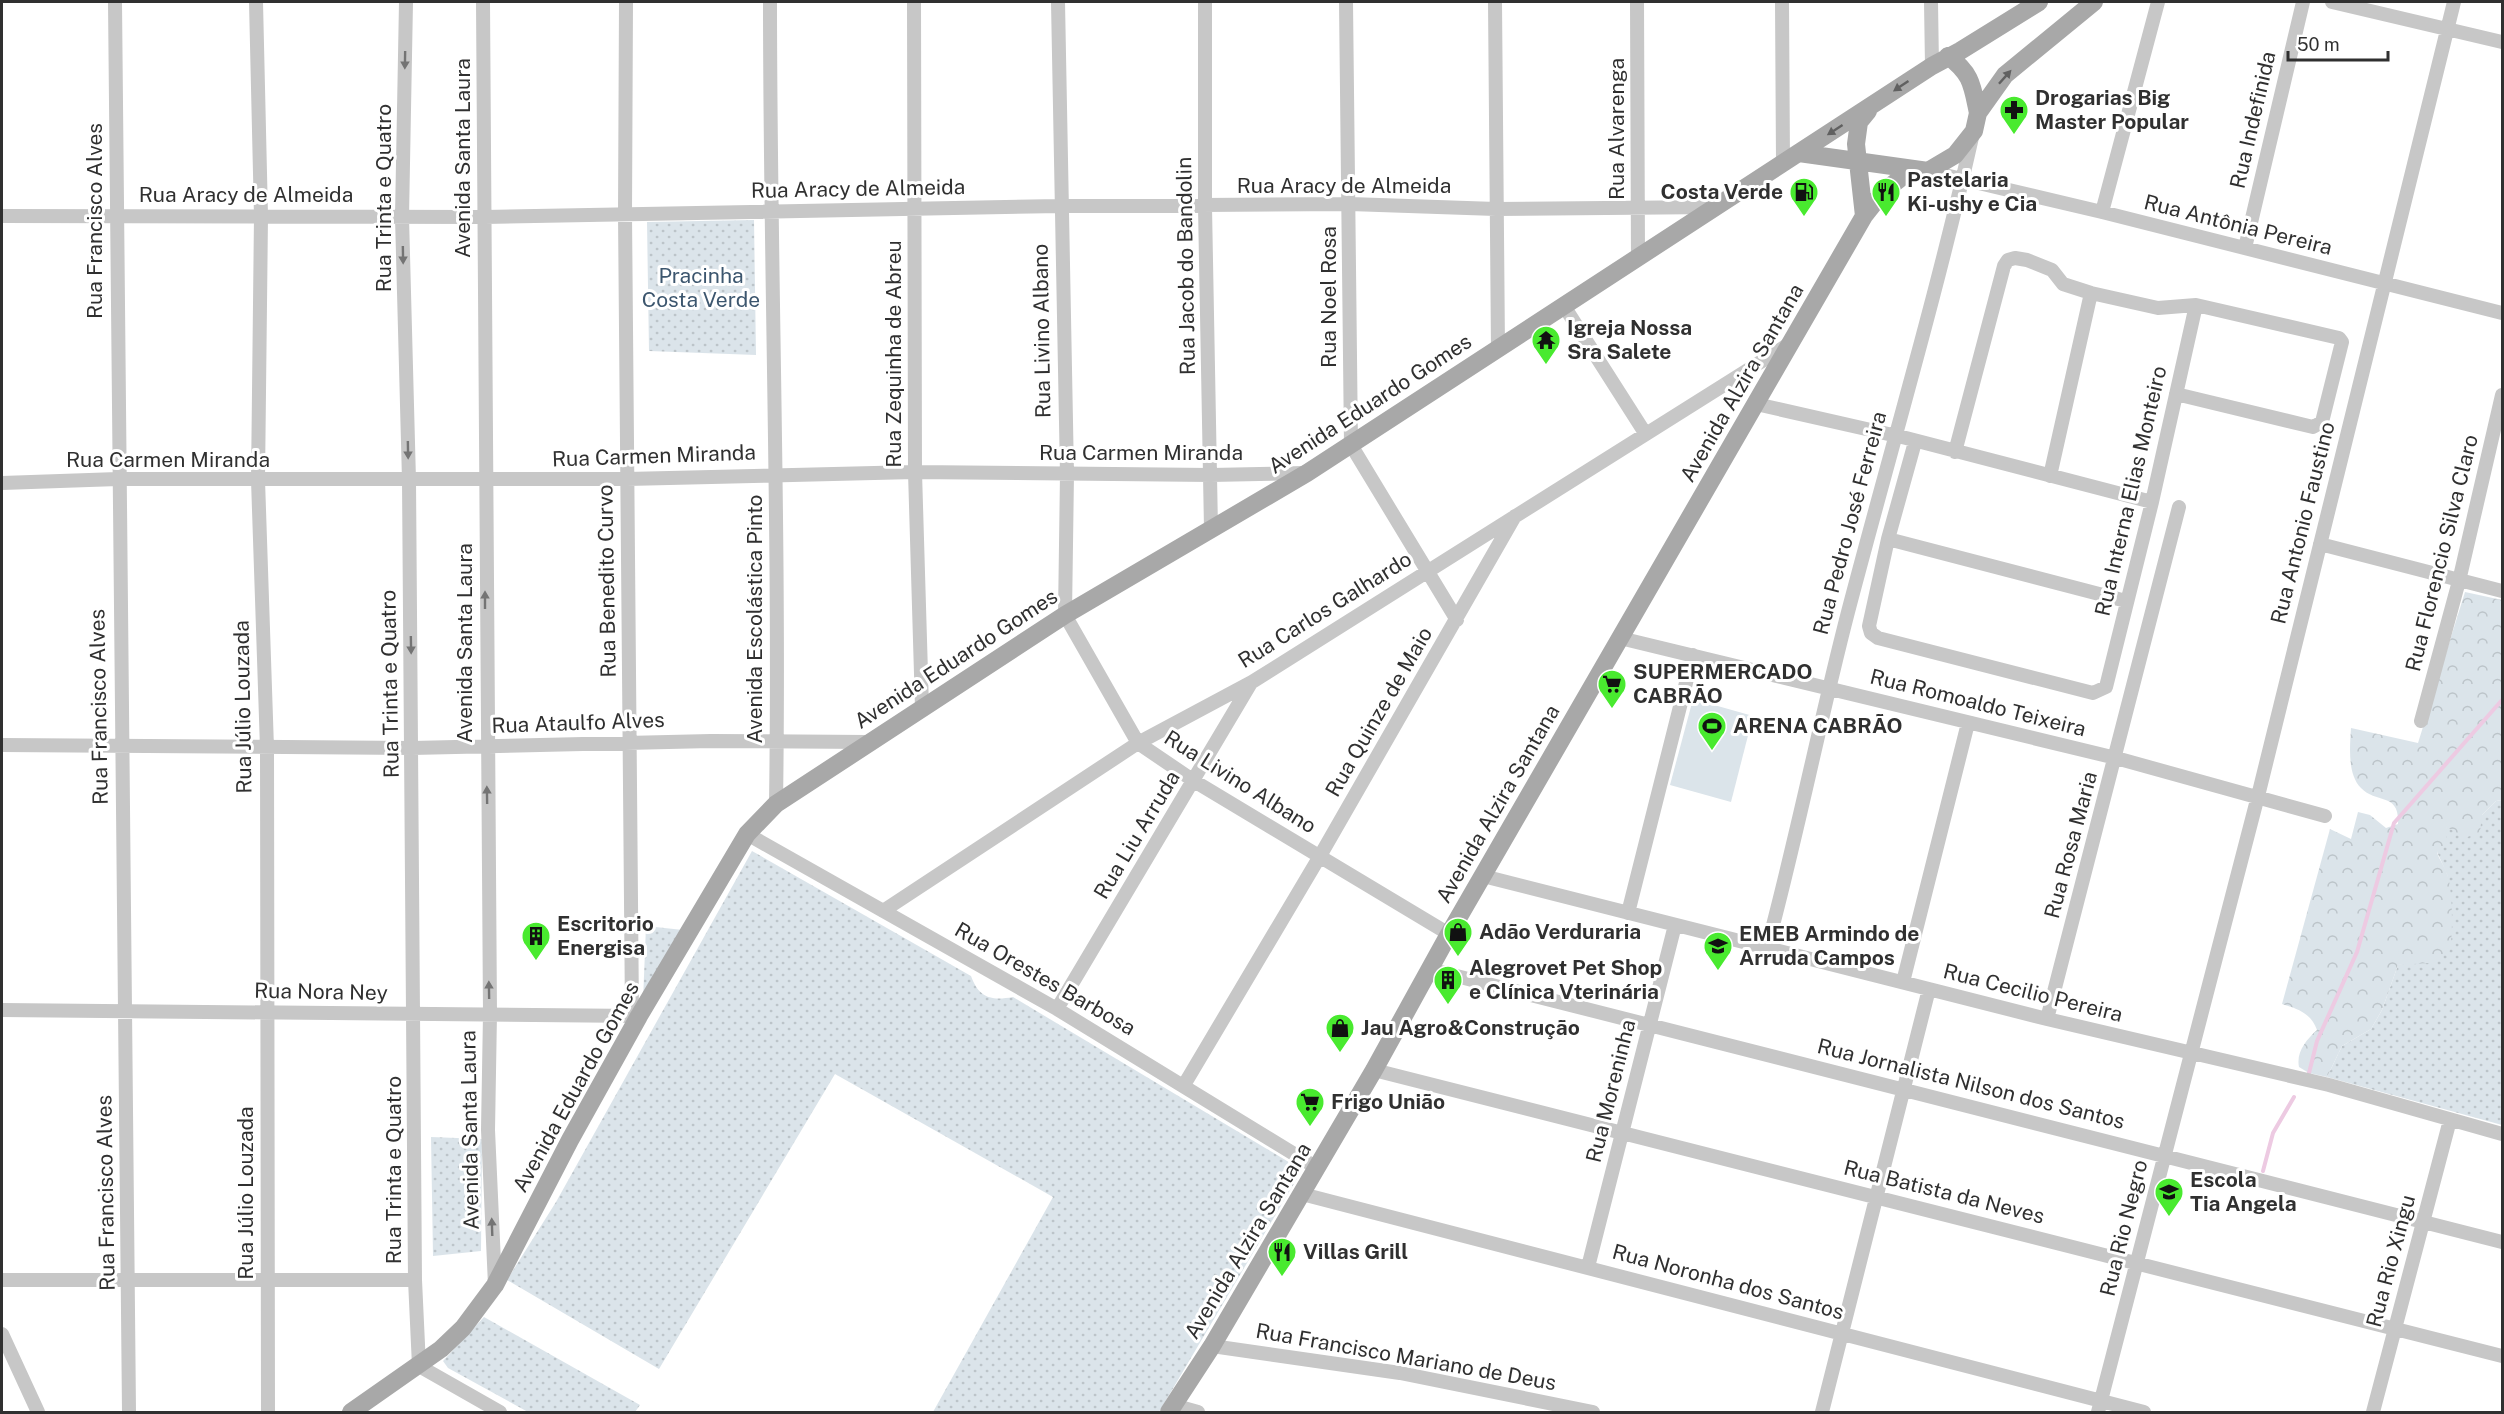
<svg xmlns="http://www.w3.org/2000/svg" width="2504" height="1414" viewBox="0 0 2504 1414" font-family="'Public Sans',sans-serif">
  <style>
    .green { fill: url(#green-dots) }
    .forest { fill: url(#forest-crowns) }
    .pitch { fill: #dbe4ea }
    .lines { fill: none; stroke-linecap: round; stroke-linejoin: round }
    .stream { stroke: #edcae2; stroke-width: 4 }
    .minor { stroke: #c7c7c7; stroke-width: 14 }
    .major { stroke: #a8a8a8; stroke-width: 18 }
    .oneway { fill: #747474 }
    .oneway2 { fill: #606060 }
    .labels { text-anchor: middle; stroke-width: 6; stroke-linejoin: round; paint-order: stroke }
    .poi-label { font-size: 21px; font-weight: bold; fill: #303030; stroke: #fff; text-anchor: start }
    .street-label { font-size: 21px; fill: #303030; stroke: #fff }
    .park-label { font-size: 21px; fill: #3c566e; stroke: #fff }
  </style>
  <defs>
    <pattern id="green-dots" width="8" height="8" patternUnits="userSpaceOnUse" patternTransform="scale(1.5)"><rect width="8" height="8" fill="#dbe4ea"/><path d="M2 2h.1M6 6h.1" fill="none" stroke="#bcc4c9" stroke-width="1.8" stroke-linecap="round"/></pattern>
    <pattern id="forest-crowns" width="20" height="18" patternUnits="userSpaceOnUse" patternTransform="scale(1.5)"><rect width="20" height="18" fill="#dbe4ea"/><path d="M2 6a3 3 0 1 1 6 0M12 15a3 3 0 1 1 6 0" fill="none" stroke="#bcc4c9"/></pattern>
  </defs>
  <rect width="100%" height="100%" fill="#fff"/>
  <path class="green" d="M754,220l2,135 -107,-4 -2,-129z
    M2502,800v325l-175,-48 15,-31 29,-17 11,-19 16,-45 9,-2 43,-56 -3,-33 -10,-22 10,-25 35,-12 14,-14z
    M752,851l219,125c8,22 20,25 42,21l289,173 -143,242h-226l120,-215 -218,-123 -176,295 -152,-89 49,-78z
    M646,926l37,4 -40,71z
    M431,1137l51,2 -1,112 -48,5z
    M484,1317l156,88 -5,7h-107l-80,-44 -5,-7z"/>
  <path class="forest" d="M2465,592l37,8v200l-6,1 -14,14 -2,17 -15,6 -18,-11 -1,18 -9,7c2,8 8,14 10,22 6,15 6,60 3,76l-21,13 -31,2 -16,45 -11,19 -29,17 -15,31 -18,-4 -10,-6c-3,-15 7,-27 18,-37 -6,-17 -19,-21 -35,-26l48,-175 21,10 7,-27 12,3 16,13 12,-4c2,-32 -22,-20 -37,-36 -14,-14 -11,-42 -10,-60l67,15z"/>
  <path class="pitch" d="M1693,699l60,17 -22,86 -61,-17z"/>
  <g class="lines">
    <path class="stream" d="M2309,1073l8,-32 40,-89 37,-129 108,-123
      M2263,1171l10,-38 21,-36"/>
    <path class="minor" d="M115,2l14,1410
      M256,2l5,214 -3,264 9,268 1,664
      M406,2l-4,215 7,263 6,800 4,86 81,46
      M483,2l7,1012 -2,116 7,155
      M626,2l-1,212 7,801
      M770,2c0,267 10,534 6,802
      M914,2l1,470 7,235
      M1058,2l9,472 -2,141 73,128 56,38 255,153
      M1205,2v205l6,322
      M1346,2l5,443 106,175
      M1495,2l3,347
      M1637,2l1,254
      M1782,2l1,161
      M1931,2l1,64
      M2332,2l170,40
      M1928,171l174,41 400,101
      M2102,212l56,-210
      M2,216l483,1 575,-11 290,-2 146,5 219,-2
      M2245,248l58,-246
      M1564,306l81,127
      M1756,404l150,34 246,64
      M1915,442l-27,97 -19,87 2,7 7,5 215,55 13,-6 46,-185 44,-197
      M1955,452l49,-186 4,-6 7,-2 12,2 25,10 11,14 28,9 67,15 38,-3 143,33 3,4 -20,80 -9,5 -137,-33
      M2050,476l41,-183
      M2,483l116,-4h509l288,-7 296,3 94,-2
      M1888,539l238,62
      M2320,544l182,47
      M1620,638l496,120 209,58
      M2421,721l38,-140 43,-186
      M2,745l410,3 299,-7 158,1
      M747,834l310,175 260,159
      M1483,876l564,143 282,66 173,49
      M883,911l255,-168 114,-61 537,-338
      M1628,913l65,-258
      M1767,948c30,-111 52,-224 81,-336 42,-160 89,-318 125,-479
      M1429,969l1073,273
      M1903,982l65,-259
      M1057,1009l194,-326
      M2,1010l637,6
      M2047,1019l132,-512
      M1374,1070l1128,286
      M1184,1085l136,-229 195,-340
      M1302,1194l842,218
      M1588,1267l87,-342
      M2,1280h413
      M2,1334l36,78
      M1212,1346l188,27 193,39
      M1173,1405l25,7
      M1822,1412l107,-423
      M2098,1412l160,-616 196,-794
      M2373,1412l77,-292"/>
    <path class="major" d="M1948,56c24,18 24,29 30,57
      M1799,153l129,18 27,-16 19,-24 4,-18 27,-38 89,-73
      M1864,216l-8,-72 3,-22 9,-11
      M351,1412l90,-63 22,-21 32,-43 75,-145 69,-124 108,-182 29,-30 289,-189 242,-142 625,-407 28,-15 79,-49
      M1169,1412l43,-66 162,-276 75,-136 415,-718 19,-24 28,-22"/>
  </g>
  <defs><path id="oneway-solid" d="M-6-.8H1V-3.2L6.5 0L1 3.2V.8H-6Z" transform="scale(1.5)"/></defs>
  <g class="oneway">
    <use href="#oneway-solid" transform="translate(405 60) rotate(91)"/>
    <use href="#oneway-solid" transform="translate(403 255) rotate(89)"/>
    <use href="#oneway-solid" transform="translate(408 450) rotate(89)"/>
    <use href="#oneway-solid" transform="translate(485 600) rotate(-90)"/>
    <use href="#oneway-solid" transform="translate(411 645) rotate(89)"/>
    <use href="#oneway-solid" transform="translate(487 795) rotate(-91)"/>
    <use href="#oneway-solid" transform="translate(489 990) rotate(-91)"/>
    <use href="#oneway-solid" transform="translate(492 1227) rotate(-92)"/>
  </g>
  <g class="oneway2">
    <use href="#oneway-solid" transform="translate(2005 77) rotate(-48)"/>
    <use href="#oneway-solid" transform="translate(1901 86) rotate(146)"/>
    <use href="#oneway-solid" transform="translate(1835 130) rotate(147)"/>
  </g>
  <defs>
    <g id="pharmacy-pin" transform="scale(1.5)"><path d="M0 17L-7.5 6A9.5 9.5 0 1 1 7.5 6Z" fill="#49ea2f" stroke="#fff"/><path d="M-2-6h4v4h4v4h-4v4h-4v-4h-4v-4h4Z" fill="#111"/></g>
    <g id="fuel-pin" transform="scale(1.5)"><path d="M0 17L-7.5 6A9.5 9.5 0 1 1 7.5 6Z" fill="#49ea2f" stroke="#fff"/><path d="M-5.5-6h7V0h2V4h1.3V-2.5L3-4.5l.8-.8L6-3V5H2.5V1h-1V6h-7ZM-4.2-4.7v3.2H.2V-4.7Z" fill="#111"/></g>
    <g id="restaurant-pin" transform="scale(1.5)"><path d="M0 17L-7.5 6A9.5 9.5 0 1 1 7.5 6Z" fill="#49ea2f" stroke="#fff"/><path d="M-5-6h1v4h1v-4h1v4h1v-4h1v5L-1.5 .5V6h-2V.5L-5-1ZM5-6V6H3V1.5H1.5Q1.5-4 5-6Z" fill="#111"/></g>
    <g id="temple-pin" transform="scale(1.5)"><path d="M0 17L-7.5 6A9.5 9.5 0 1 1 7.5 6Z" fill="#49ea2f" stroke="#fff"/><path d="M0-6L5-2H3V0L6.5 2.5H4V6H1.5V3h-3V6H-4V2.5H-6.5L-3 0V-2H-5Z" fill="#111"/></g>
    <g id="supermarket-pin" transform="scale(1.5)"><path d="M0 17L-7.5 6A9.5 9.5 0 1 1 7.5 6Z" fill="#49ea2f" stroke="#fff"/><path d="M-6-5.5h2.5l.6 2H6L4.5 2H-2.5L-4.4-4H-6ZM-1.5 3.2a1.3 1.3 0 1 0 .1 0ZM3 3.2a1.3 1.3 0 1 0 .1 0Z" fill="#111"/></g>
    <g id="stadium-pin" transform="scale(1.5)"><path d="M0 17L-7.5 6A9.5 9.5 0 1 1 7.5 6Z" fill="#49ea2f" stroke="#fff"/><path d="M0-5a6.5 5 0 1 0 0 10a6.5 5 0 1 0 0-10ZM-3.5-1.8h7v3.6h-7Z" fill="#111"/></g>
    <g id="shop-pin" transform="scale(1.5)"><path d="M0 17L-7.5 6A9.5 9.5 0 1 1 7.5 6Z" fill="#49ea2f" stroke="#fff"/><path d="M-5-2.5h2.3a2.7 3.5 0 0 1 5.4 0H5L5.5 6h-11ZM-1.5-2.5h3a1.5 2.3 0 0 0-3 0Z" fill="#111"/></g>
    <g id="building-pin" transform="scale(1.5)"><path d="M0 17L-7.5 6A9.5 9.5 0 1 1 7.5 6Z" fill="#49ea2f" stroke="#fff"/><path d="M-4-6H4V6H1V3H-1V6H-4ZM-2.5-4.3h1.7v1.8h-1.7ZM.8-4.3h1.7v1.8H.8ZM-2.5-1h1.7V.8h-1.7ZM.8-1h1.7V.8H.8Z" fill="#111"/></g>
    <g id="school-pin" transform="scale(1.5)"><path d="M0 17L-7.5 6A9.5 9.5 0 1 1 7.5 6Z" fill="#49ea2f" stroke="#fff"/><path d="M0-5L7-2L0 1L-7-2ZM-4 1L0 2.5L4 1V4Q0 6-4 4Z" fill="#111"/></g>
  </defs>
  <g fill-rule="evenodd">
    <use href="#pharmacy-pin" x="2014" y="110"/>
    <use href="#fuel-pin" x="1804" y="192"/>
    <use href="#restaurant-pin" x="1886" y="192"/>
    <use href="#temple-pin" x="1546" y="340"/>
    <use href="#supermarket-pin" x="1612" y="684"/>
    <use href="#stadium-pin" x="1712" y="726"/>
    <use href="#shop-pin" x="1458" y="932"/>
    <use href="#building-pin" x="536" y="936"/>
    <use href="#school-pin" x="1718" y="946"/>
    <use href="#building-pin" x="1448" y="980"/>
    <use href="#shop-pin" x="1340" y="1028"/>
    <use href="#supermarket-pin" x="1310" y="1102"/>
    <use href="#school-pin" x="2169" y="1192"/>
    <use href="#restaurant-pin" x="1282" y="1252"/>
  </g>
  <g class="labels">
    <g class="poi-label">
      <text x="2035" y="105">Drogarias Big<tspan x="2035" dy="24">Master Popular</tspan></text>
      <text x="1907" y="187">Pastelaria<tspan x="1907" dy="24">Ki-ushy e Cia</tspan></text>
      <text x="1783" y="199" text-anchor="end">Costa Verde</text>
      <text x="1567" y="335">Igreja Nossa<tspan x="1567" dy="24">Sra Salete</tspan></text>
      <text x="1633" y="679">SUPERMERCADO<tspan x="1633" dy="24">CABRÃO</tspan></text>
      <text x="1733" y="733">ARENA CABRÃO</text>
      <text x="557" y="931">Escritorio<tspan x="557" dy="24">Energisa</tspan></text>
      <text x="1479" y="939">Adão Verduraria</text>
      <text x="1739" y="941">EMEB Armindo de<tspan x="1739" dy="24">Arruda Campos</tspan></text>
      <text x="1469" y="975">Alegrovet Pet Shop<tspan x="1469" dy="24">e Clínica Vterinária</tspan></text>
      <text x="1361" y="1035">Jau Agro&amp;Construção</text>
      <text x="1331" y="1109">Frigo União</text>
      <text x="2190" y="1187">Escola<tspan x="2190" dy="24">Tia Angela</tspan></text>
      <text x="1303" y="1259">Villas Grill</text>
    </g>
    <g class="street-label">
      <text transform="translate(2253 120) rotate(-77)" y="7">Rua Indefinida</text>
      <text transform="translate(1617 129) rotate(-90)" y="7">Rua Alvarenga</text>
      <text transform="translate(463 158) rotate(-90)" y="7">Avenida Santa Laura</text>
      <text x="1344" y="193">Rua Aracy de Almeida</text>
      <text transform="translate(858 189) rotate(-1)" y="7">Rua Aracy de Almeida</text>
      <text x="246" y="202">Rua Aracy de Almeida</text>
      <text transform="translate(384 198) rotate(-90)" y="7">Rua Trinta e Quatro</text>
      <text transform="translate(95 221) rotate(-90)" y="7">Rua Francisco Alves</text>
      <text transform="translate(2238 225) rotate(14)" y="7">Rua Antônia Pereira</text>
      <text transform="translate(1186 266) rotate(-91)" y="7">Rua Jacob do Bandolin</text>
      <text transform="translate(1329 297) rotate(-90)" y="7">Rua Noel Rosa</text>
      <text transform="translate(1042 331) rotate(-91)" y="7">Rua Livino Albano</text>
      <text transform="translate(894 354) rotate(-90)" y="7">Rua Zequinha de Abreu</text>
      <text transform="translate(1742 383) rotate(-60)" y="7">Avenida Alzira Santana</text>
      <text transform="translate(1370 404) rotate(-33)" y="7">Avenida Eduardo Gomes</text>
      <text x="1141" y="460">Rua Carmen Miranda</text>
      <text transform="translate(654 456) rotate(-2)" y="7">Rua Carmen Miranda</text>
      <text x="168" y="467">Rua Carmen Miranda</text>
      <text transform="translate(2131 491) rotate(-77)" y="7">Rua Interna Elias Monteiro</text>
      <text transform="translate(1850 523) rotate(-75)" y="7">Rua Pedro José Ferreira</text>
      <text transform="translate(2303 523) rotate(-76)" y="7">Rua Antonio Faustino</text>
      <text transform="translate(2442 553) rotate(-76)" y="7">Rua Florencio Silva Claro</text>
      <text transform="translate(607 581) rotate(-91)" y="7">Rua Benedito Curvo</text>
      <text transform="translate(1325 610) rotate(-32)" y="7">Rua Carlos Galhardo</text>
      <text transform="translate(755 619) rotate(-90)" y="7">Avenida Escolástica Pinto</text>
      <text transform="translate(465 643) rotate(-90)" y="7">Avenida Santa Laura</text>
      <text transform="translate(956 659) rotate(-33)" y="7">Avenida Eduardo Gomes</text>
      <text transform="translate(390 684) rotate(-91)" y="7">Rua Trinta e Quatro</text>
      <text transform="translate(1978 703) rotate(14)" y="7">Rua Romoaldo Teixeira</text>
      <text transform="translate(99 707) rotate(-91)" y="7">Rua Francisco Alves</text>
      <text transform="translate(243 707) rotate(-91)" y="7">Rua Júlio Louzada</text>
      <text transform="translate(1379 712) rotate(-60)" y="7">Rua Quinze de Maio</text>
      <text transform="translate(578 723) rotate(-2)" y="7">Rua Ataulfo Alves</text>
      <text transform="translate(1240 782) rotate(32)" y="7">Rua Livino Albano</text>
      <text transform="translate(1498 804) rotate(-60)" y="7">Avenida Alzira Santana</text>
      <text transform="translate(1137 835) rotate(-59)" y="7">Rua Liu Arruda</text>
      <text transform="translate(2071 845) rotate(-75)" y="7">Rua Rosa Maria</text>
      <text transform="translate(1045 979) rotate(30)" y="7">Rua Orestes Barbosa</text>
      <text transform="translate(321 992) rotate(1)" y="7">Rua Nora Ney</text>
      <text transform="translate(2033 993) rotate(14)" y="7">Rua Cecilio Pereira</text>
      <text transform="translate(1971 1084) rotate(14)" y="7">Rua Jornalista Nilson dos Santos</text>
      <text transform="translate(576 1087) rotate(-61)" y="7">Avenida Eduardo Gomes</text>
      <text transform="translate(1611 1091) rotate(-76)" y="7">Rua Moreninha</text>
      <text transform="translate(470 1130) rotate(-91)" y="7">Avenida Santa Laura</text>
      <text transform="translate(394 1170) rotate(-90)" y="7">Rua Trinta e Quatro</text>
      <text transform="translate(1944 1192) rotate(14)" y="7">Rua Batista da Neves</text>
      <text transform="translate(106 1193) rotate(-91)" y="7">Rua Francisco Alves</text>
      <text transform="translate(246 1193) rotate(-90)" y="7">Rua Júlio Louzada</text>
      <text transform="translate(2124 1228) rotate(-76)" y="7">Rua Rio Negro</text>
      <text transform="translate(1248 1241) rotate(-59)" y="7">Avenida Alzira Santana</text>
      <text transform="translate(2391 1261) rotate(-75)" y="7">Rua Rio Xingu</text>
      <text transform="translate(1728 1282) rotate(15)" y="7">Rua Noronha dos Santos</text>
      <text transform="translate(1406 1357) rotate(10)" y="7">Rua Francisco Mariano de Deus</text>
    </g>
    <g class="park-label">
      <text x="701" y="283">Pracinha<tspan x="701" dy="24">Costa Verde</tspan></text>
    </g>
  </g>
  <rect width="2504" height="1414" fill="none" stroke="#303030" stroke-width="6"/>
  <path d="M2288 51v9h100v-9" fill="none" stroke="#303030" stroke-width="3"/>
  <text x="2297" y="51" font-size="18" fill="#303030" stroke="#ffffff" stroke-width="4.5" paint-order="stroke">50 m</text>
</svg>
